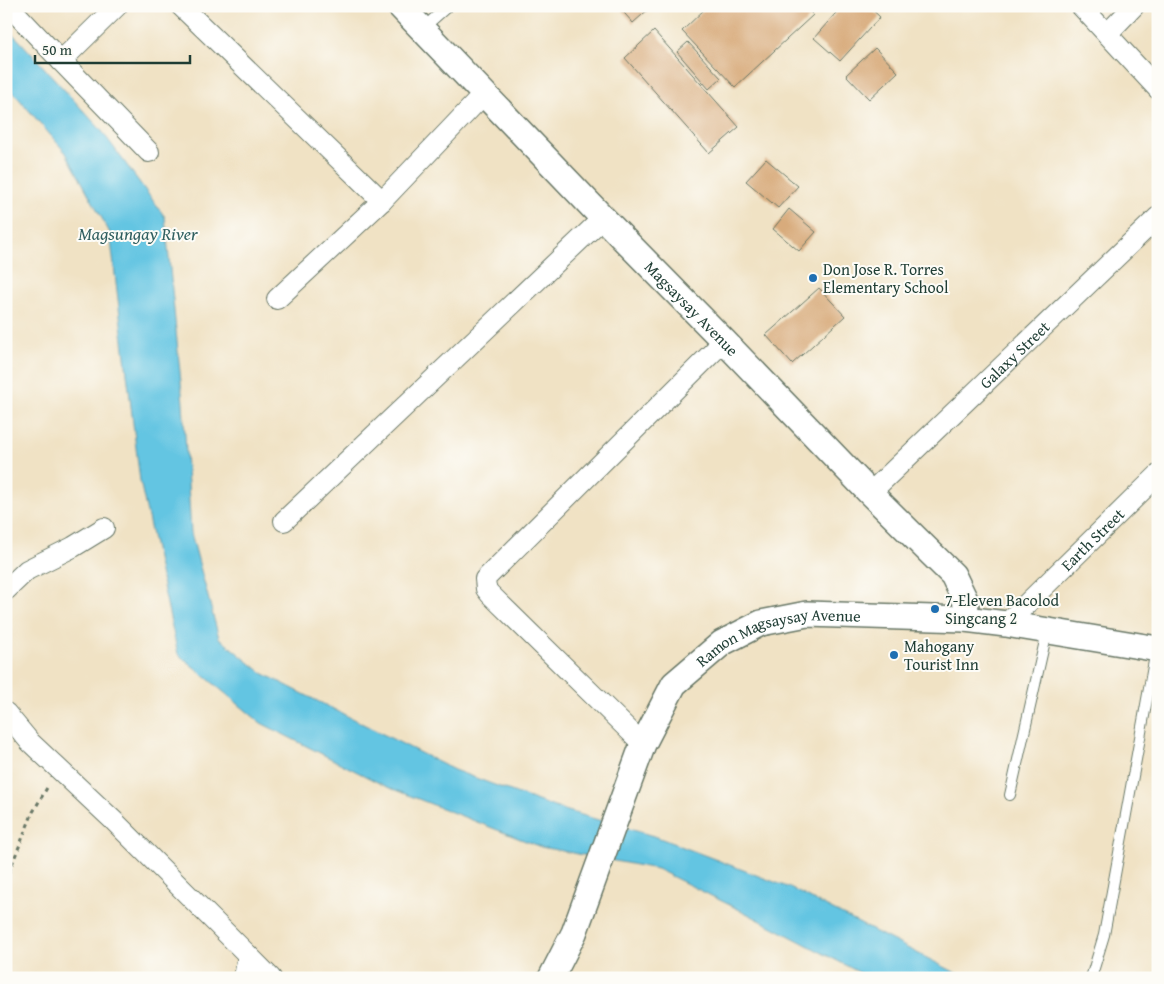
<svg xmlns="http://www.w3.org/2000/svg" width="1164" height="984" viewBox="0 0 1164 984" font-family="'Gentium Book Plus',serif">
  <style>
    .water { fill: #64c5e2; stroke: #42818b }
    .building { fill: #d8ab7b }
    .lines { fill: none; stroke-linecap: round; stroke-linejoin: round }
    .service-casing { stroke: #687766; stroke-width: 12 }
    .minor-casing { stroke: #687766; stroke-width: 22 }
    .tertiary-casing { stroke: #687766; stroke-width: 28 }
    .path { stroke: #687766; stroke-width: 3; stroke-dasharray: 4 4; stroke-linecap: butt }
    .service { stroke: #fff; stroke-width: 10 }
    .minor { stroke: #fff; stroke-width: 20 }
    .tertiary { stroke: #fff; stroke-width: 25 }
    .poi-dot { fill: #1f6fb2; stroke: #fdfcf7; stroke-width: 2 }
    .labels { text-anchor: middle; stroke-width: 4; stroke-linejoin: round; paint-order: stroke }
    .poi-label { font-size: 16px; fill: #1f3d34; stroke: #fdfcf7; text-anchor: start }
    .street-label { font-size: 16px; fill: #1f3d34; stroke: #fdfcf7 }
    .water-label { font-size: 18px; font-style: italic; fill: #305f60; stroke: #fdfcf7 }
  </style>
  <rect width="100%" height="100%" fill="#fdfcf7"/>
  <filter id="ink" filterUnits="userSpaceOnUse"><feTurbulence type="fractalNoise" baseFrequency=".02" numOctaves="2"/><feDisplacementMap in="SourceGraphic" scale="10" xChannelSelector="R" yChannelSelector="G"/><feConvolveMatrix kernelMatrix="1 2 1 2 8 2 1 2 1" color-interpolation-filters="sRGB"/></filter>
  <filter id="wash" filterUnits="userSpaceOnUse"><feTurbulence type="fractalNoise" baseFrequency=".0096" numOctaves="4" result="noise"/><feDisplacementMap in="SourceGraphic" scale="20" xChannelSelector="R" yChannelSelector="G"/><feGaussianBlur stdDeviation="1.12" result="paint"/><feColorMatrix in="noise" values="0 0 0 0 0 0 0 0 0 0 0 0 0 0 0 0 0 1.4 0 .05"/><feComposite in="paint" operator="in"/></filter>
  <g filter="url(#wash)">
    <rect width="100%" height="100%" fill="#f0e2c4"/>
    <path class="water" d="M6,29l12,10 83,91 64,87 18,186 8,130 28,105 43,35 192,97 100,37 103,30 133,51 176,90h-96l-124,-65 -89,-44 -116,-22 -156,-61 -124,-63 -83,-69 -38,-173 -30,-248 -44,-80 -60,-69z"/>
    <g id="blocks">
      <path class="building" d="M618,6h34l-19,17z
        M708,6h97l8,9 -78,72 -53,-56z
        M842,6h26l12,11 -40,44 -26,-23z
        M654,31l85,96 -30,26 -84,-95z
        M688,42l33,36 -12,11 -32,-37z
        M875,48l23,24 -29,27 -23,-24z
        M766,159l32,27 -20,22 -32,-27z
        M789,209l27,23 -17,19 -26,-22z
        M819,288l26,28 -53,48 -26,-29z"/>
    </g>
  </g>
  <g filter="url(#ink)">
    <use href="#blocks" fill-opacity="0" stroke="#687766" stroke-width="1"/>
    <g class="lines">
      <g class="service-casing">
        <path id="service" d="M422,29l26,-23
          M1010,795l37,-163
          M1091,978l13,-43 52,-285"/>
      </g>
      <g class="minor-casing">
        <g id="minor">
          <path d="M9,6l52,55"/>
          <path d="M117,6l-56,55 88,91"/>
          <path d="M181,6l201,195"/>
          <path d="M1081,6l77,83"/>
          <path d="M1107,34l27,-28"/>
          <path d="M277,299l105,-98 102,-107"/>
          <path id="s1" d="M870,493l288,-276"/>
          <path d="M284,521l319,-303"/>
          <path d="M6,590l21,-20 46,-23 31,-19"/>
          <path id="s2" d="M1006,624l152,-149"/>
          <path d="M6,713l24,29 84,79 157,157"/>
          <path d="M643,744l-153,-150 -4,-5 -1,-10 239,-238"/>
          <path d="M244,978l4,-23"/>
        </g>
      </g>
      <g class="tertiary-casing">
        <g id="tertiary">
          <path id="s3" d="M400,6l203,212 121,123 146,152 83,82 13,27 -1,17"/>
          <path id="s4" d="M551,978l23,-45 69,-189 31,-60 48,-41 39,-20 46,-9 158,5 41,5 152,25"/>
        </g>
      </g>
      <path class="path" d="M6,879l27,-67 15,-26"/>
      <use href="#service" class="service"/>
      <use href="#minor" class="minor"/>
      <use href="#tertiary" class="tertiary"/>
    </g>
  </g>
  <g class="poi-dot">
    <circle cx="813" cy="278" r="5"/>
    <circle cx="935" cy="609" r="5"/>
    <circle cx="894" cy="655" r="5"/>
  </g>
  <g class="labels">
    <g class="poi-label">
      <text x="823" y="275">Don Jose R. Torres<tspan x="823" dy="18">Elementary School</tspan></text>
      <text x="945" y="606">7-Eleven Bacolod<tspan x="945" dy="18">Singcang 2</tspan></text>
      <text x="904" y="652">Mahogany<tspan x="904" dy="18">Tourist Inn</tspan></text>
    </g>
    <g class="street-label">
      <text dy="6" stroke="none"><textPath href="#s3" startOffset="420">Magsaysay Avenue</textPath></text>
      <text dy="6" stroke="none"><textPath href="#s1" startOffset="200">Galaxy Street</textPath></text>
      <text dy="6" stroke="none"><textPath href="#s2" startOffset="121">Earth Street</textPath></text>
      <text dy="6" stroke="none"><textPath href="#s4" startOffset="439">Ramon Magsaysay Avenue</textPath></text>
    </g>
    <g class="water-label">
      <text x="138" y="240">Magsungay River</text>
    </g>
  </g>
  <rect width="1164" height="984" fill="none" stroke="#fdfcf7" stroke-width="25"/>
  <path d="M35 55v8h155v-8" fill="none" stroke="#1f3d34" stroke-width="2.5"/>
  <text x="42" y="55" font-size="15" fill="#1f3d34" stroke="#fdfcf7" stroke-width="4" paint-order="stroke">50 m</text>
</svg>
